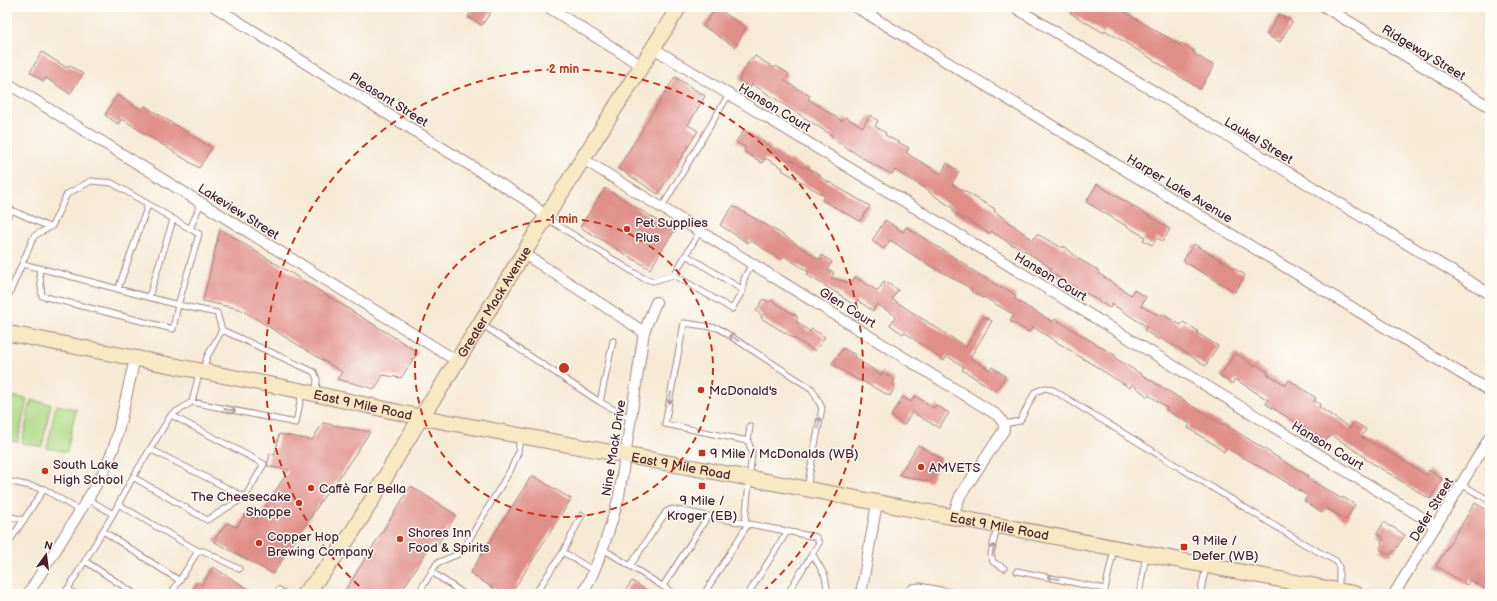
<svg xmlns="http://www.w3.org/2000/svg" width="1497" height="601" viewBox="0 0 1497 601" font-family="'Balsamiq Sans',sans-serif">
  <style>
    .green { fill: #afda85; stroke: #7c7c58 }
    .building { fill: #e08e88 }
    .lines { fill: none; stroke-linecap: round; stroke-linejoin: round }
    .lane-casing { stroke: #a08480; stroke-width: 7 }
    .street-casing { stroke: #a08480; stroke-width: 12 }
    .secondary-casing { stroke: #a08480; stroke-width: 17 }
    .lane { stroke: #fff; stroke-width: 5 }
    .street { stroke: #fff; stroke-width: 10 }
    .secondary { stroke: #f8e8c3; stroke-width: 15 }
    .oneway { stroke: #ae9aa0 }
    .ring { fill: none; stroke: #c8321e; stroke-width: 2; stroke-dasharray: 7 5 }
    .poi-dot { fill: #c8321e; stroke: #fdfcf7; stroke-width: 1.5 }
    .labels { text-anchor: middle; stroke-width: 3; stroke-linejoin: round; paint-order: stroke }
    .street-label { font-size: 13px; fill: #4a1f2b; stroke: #fdfcf7 }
    .poi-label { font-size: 13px; fill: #4a1f2b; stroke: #fdfcf7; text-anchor: start }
    .centre { fill: #c8321e; stroke: #fdfcf7; stroke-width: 2 }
    .ring-label { font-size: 12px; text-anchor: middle; font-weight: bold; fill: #c8321e; stroke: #fdfcf7; stroke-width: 3; stroke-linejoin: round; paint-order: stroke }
  </style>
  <rect width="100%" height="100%" fill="#fdfcf7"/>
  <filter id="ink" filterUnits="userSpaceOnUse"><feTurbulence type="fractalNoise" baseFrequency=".025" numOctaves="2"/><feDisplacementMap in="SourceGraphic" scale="8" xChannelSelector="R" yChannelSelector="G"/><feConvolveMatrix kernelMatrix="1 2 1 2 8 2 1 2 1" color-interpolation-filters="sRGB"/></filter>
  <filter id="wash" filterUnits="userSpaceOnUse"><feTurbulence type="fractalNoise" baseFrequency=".012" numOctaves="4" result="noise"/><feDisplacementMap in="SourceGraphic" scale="16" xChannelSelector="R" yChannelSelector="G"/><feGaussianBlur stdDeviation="0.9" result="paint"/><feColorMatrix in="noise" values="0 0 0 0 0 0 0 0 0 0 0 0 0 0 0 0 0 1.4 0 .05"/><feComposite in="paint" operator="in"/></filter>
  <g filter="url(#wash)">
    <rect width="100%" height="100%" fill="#f6ead5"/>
    <path class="green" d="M7,395l20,4 -9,43 -11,-2z
      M31,400l20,4 -9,43 -20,-4z
      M56,405l20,4 -9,43 -20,-4z"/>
    <g id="blocks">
      <path class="building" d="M474,7h20l-12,18 -14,-8z
        M1074,7h42l64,38 1,-2 13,8 -1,2 21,13 -14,23 -95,-59 -1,3 -34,-20z
        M716,8l30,19 -11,20 -32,-21z
        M1279,14l13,8 -12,20 -13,-7z
        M42,52l25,16 2,-3 14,9 -13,20 -24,-16 -3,3 -13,-9z
        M755,56l19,12 2,-2 13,8 -4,7 25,15 -2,3 34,22 3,-4 18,10 7,-12 8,6 -3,5 11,7 -1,2 24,13 -3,5 35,21 6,-11 12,9 -7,12 43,25 -1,2 39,29 4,-6 25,14 2,-2 15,13 20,12 -1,2 33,22 3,-5 12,7 -5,9 19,10 2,-2 19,11 2,-3 15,9 -1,2 21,13 -13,20 -25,-17 -20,-11 -1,2 -15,-10 3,-3 -35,-23 -2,4 -24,-15v1l-13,-8 -23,-14 1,-3 -7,-6 -29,-18 -1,1 -23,-15 -1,3 -24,-15 -1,1 -13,-9 2,-2 -25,-17 1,-1 -35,-21 -3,4 -18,-9 -43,-27 2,-2 -81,-52 -2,4 -11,-8 2,-3 -1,-1 11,-18 2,1z
        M675,77l30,19 -17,29 10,6 -40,63 -40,-26z
        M117,95l25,15 3,-4 67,42 -13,20 -77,-49 -4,5 -13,-9z
        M744,130l27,17 -1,1 19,13 1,-2 14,9 1,-2 15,9v2l50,29 -10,15 -38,-21 3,-4 -43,-26 1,-2 -18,-10 -3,5 -18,-12 1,-4 -9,-5z
        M1097,184l73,45 -7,12 -6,-3 -5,7 -9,-5 2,-3 -59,-35z
        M605,188l69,43 -24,38 -70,-42z
        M733,206l47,27 40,27 2,-5 10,7 -4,7 6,4 -3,5 20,5 4,-6 23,14 6,-10 14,9 -6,9 74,48 18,-30 8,4 -22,37 20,12 2,-3 13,9 -9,15 -34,-21 2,-3 -17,-11 -3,5 -40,-29 -1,2 -13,-9 6,-9 -19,-12 -4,7 -16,-11 -3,5 -12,-8v-1l-35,-21 2,-3 -25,-16 -3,4 -31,-20 -2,3 -28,-18z
        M885,220l18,12 3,-5 62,39 -1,1 36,22 1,-1 12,7 -2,4 39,23 2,-3 61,37 -1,2 108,67 1,-1 84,52 -1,2 35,21 1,-2 12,8 -9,15 -20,-12 -4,5 -18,-12 4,-5 -35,-22 -47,-26 -2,4 -12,-9 -24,-15 2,-4 -24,-14 1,-2 -18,-13 -1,2 -16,-13 -2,4 -97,-61 -4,5 -19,-11 4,-6 -30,-18 -1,1 -12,-7 1,-2 -51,-29 -31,-20 -6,9 -12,-8z
        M220,229l198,123 -17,26 -18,-3 -8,14 -38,-10 5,-7 -102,-63 -37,-8z
        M1194,244l51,31 -10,17 -52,-31z
        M763,299l6,3 2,-2 27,17 -2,4 14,11 2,-3 13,8 -10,14 -54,-33 1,-3 -6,-4z
        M843,348l12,7 -1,2 27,18 1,-3 13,8 -3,4 3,2 -5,10 -28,-15 -1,1 -29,-18z
        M1235,353l19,13 1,-2 13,8 -1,2 19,11 3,-5 27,18 -2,3 6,3 -1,3 31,21 4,-6 12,7 -5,8 35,19 30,19 3,-5 13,9 -12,20 -66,-41 1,-1 -33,-22 -2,3 -2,-1 -2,4 -60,-37 2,-4 -33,-21 -3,5 -12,-8z
        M915,396l19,12 2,-3 13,8 -10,15 -27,-16 -8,13 -13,-9 12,-19 8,5z
        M323,423l47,9 -33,49 -12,14 -52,79 -60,-33 14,-18 10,4 9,-14 11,6 32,-49 -22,-4 3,-13 5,2 4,-21 33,6z
        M918,445l24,14 -12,23 -31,-7z
        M532,475l39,24 -60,95h-9l-32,-21z
        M411,486l45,29 -20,32 -5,-3 -31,50h-57z
        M1475,503l15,9v80l-20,-12 -3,5 -31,-19z
        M1384,522l6,5 1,-1 14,9 -11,17 -1,-1 -3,4 -10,-6 2,-5 -1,-1 3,-5 -7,-5z
        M213,567l43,27h-67l8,-12 5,3z
        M632,581l21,13h-30z"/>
    </g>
  </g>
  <g filter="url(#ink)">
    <use href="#blocks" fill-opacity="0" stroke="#a08480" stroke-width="1"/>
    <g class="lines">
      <g class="lane-casing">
        <path id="lane" d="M662,207l67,-113
          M7,208l42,19
          M7,218l4,-8
          M546,218l97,60 10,3 21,-6 58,34 11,-19 1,-11 8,-16
          M190,229l11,-26
          M686,255l57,35
          M22,264l17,4 139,37 -5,24 -131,-33 -3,-28
          M674,275l26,-44
          M118,289l30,-84
          M149,297l24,-77
          M7,299l27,-63 18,-10 15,-32 24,-13 21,2 87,51 -21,71 39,8 5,17 92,42 3,7 -1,14
          M481,324l119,78 31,17
          M203,370l4,-13 15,-27
          M192,402l104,21 6,-31
          M600,402l13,-61
          M1004,424l16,-3 15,-29 10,-4 8,2 253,155 30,16 3,6v22
          M748,441l2,-15
          M150,449l95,48
          M133,477l74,43 38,-23 19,-33 -93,-49
          M7,481l37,8 36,22
          M1461,484l29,17
          M88,499l25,15 20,-37 38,-62 21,-13 7,-29
          M118,504l80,47 -27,43
          M7,516l17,4
          M745,523l7,-71 -4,-11 -83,-17 19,-101 34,5 94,61 10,19 -15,80
          M997,527l-6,27 2,8 11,6
          M103,531l77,50
          M7,545l37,-56
          M603,549l72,45
          M198,551h6l35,18
          M563,552l19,-37
          M812,553l13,23 3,18
          M85,561l50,33
          M630,566l36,-54 6,-3 144,28 3,6 -32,51
          M1017,571l88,18
          M432,572l32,22
          M663,586l45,-70
          M67,589l8,5
          M279,590l6,4
          M65,594l48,-80
          M418,594l19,-31 24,-10 50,-84 7,-16 2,-15
          M535,594l28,-42 31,19
          M704,594l44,-70
          M748,594l39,-62
          M908,594l4,-7 8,-1 40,8
          M1104,594l10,-45
          M1139,594l7,-39
          M1200,594l6,-27"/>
      </g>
      <g class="street-casing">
        <path id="street" d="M215,7l316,196 15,14
          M548,7l94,59
          M856,7l634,384
          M1014,7l476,287
          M1325,7l165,100
          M653,48l783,478
          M7,83l450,278
          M583,159l414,256c5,5 7,8 7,15l-44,66 -8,22
          M523,253l121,79
          M28,594l64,-102 13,-23 9,-22 5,-19 16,-70
          M583,594c16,-31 27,-64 36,-98l25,-164 12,-30
          M861,594l16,-91
          M1394,594l96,-157"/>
      </g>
      <g class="secondary-casing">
        <g id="secondary">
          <path id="s1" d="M7,333l295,58 118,26 387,72 549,105"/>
          <path id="s2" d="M304,594c57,-59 87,-137 134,-202l108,-175 133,-210"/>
        </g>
      </g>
      <use href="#lane" class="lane"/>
      <use href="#street" class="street"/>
      <use href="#secondary" class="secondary"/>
    </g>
    <defs><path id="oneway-shaft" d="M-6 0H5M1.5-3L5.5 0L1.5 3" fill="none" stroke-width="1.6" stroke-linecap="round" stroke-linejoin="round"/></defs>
    <g class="oneway">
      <use href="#oneway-shaft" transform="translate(734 338) rotate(-148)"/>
      <use href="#oneway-shaft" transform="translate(670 398) rotate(100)"/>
      <use href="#oneway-shaft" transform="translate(230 410) rotate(11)"/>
      <use href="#oneway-shaft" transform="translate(819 423) rotate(-81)"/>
      <use href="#oneway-shaft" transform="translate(993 550) rotate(-83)"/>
      <use href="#oneway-shaft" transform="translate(1053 578) rotate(-168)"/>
    </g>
  </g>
  <g class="ring">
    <circle cx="564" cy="368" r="149"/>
    <path d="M368 594A299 299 0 1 1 760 594"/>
  </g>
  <g class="poi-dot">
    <circle cx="627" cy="229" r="4"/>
    <circle cx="701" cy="390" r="4"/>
    <rect x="698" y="449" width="8" height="8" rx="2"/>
    <circle cx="921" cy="467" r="4"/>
    <circle cx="45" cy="471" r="4"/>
    <rect x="698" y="482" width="8" height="8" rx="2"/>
    <circle cx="311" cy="488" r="4"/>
    <circle cx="299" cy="503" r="4"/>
    <circle cx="400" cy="539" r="4"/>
    <circle cx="259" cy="543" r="4"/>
    <rect x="1180" y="543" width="8" height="8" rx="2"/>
  </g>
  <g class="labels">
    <g class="street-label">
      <text transform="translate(1424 52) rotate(31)" y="5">Ridgeway Street</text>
      <text transform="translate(389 99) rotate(32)" y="5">Pleasant Street</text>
      <text transform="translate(775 107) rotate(31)" y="5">Hanson Court</text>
      <text transform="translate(1259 140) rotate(31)" y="5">Laukel Street</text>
      <text transform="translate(1180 188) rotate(31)" y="5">Harper Lake Avenue</text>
      <text transform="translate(239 211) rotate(32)" y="5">Lakeview Street</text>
      <text transform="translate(1051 276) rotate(31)" y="5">Hanson Court</text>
      <text dy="5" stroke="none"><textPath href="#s2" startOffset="349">Greater Mack Avenue</textPath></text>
      <text transform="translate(848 307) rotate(32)" y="5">Glen Court</text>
      <text dy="5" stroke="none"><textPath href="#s1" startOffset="363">East 9 Mile Road</textPath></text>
      <text transform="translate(1328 445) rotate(31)" y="5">Hanson Court</text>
      <text transform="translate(613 448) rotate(-81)" y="5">Nine Mack Drive</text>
      <text dy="5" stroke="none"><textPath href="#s1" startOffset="687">East 9 Mile Road</textPath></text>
      <text transform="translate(1431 509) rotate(-59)" y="5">Defer Street</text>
      <text dy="5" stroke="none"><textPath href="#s1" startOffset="1011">East 9 Mile Road</textPath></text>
    </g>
    <g class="poi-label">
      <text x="635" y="227">Pet Supplies<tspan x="635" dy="15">Plus</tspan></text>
      <text x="709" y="395">McDonald's</text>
      <text x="710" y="458">9 Mile / McDonalds (WB)</text>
      <text x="53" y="469">South Lake<tspan x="53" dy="15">High School</tspan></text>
      <text x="929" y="472">AMVETS</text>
      <text x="319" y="493">Caffè Far Bella</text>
      <text x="291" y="501" text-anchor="end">The Cheesecake<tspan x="291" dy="15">Shoppe</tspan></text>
      <text x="702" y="505" text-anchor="middle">9 Mile /<tspan x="702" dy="15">Kroger (EB)</tspan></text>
      <text x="408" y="537">Shores Inn<tspan x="408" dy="15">Food &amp; Spirits</tspan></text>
      <text x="267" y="541">Copper Hop<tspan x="267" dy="15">Brewing Company</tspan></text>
      <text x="1192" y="545">9 Mile /<tspan x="1192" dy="15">Defer (WB)</tspan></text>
    </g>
  </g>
  <circle cx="564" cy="368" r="6" class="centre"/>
  <g class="ring-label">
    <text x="564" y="73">2 min</text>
    <text x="564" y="223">1 min</text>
  </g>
  <rect width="1497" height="601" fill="none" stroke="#fdfcf7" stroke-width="24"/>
  <g transform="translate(46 555) rotate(14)" stroke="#fdfcf7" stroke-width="3" paint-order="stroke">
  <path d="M0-3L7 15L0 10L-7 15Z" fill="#4a1f2b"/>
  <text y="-6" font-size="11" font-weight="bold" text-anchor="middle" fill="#4a1f2b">N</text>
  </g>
</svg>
